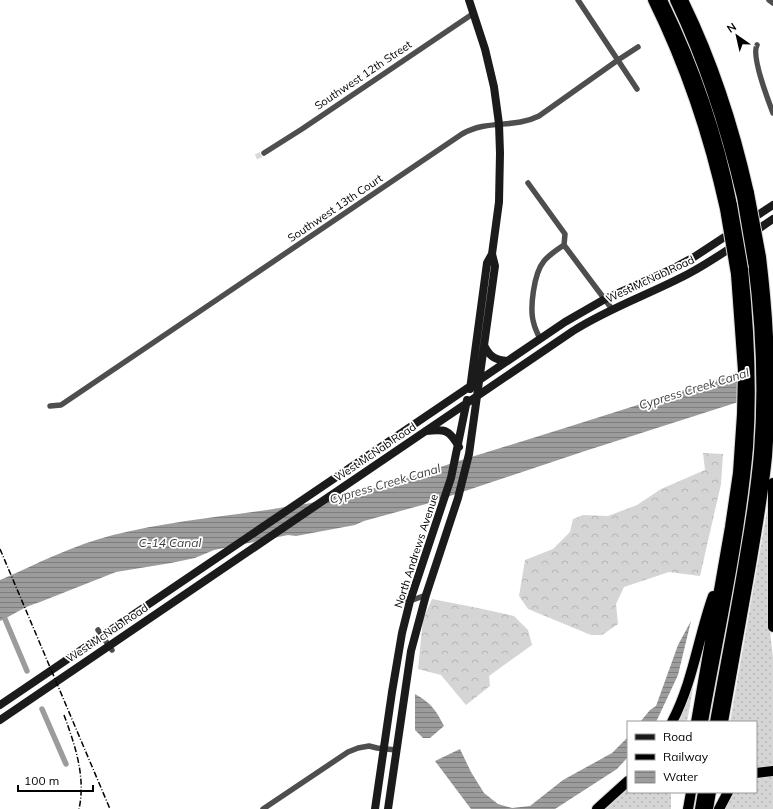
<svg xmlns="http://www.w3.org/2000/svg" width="773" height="809" viewBox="0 0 773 809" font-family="Mulish,sans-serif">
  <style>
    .grass { fill: url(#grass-dots) }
    .forest { fill: url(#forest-crowns) }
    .water { fill: url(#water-rules) }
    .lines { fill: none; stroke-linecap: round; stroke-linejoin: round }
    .canal { stroke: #9c9c9c; stroke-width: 5.5 }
    .minor-tunnel { stroke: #d9d9d9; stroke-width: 5.5; stroke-dasharray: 5.5 3; stroke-linecap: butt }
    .motorway-casing { stroke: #dbdbdb; stroke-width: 12 }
    .minor { stroke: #4e4e4e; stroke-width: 5.5 }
    .secondary { stroke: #1b1b1b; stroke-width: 8 }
    .motorway { stroke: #000; stroke-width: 10 }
    .rail { stroke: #000; stroke-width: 1.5; stroke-dasharray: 6 2 1 2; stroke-linecap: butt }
    .motorway-bridge-casing { stroke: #dbdbdb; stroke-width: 12; stroke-linecap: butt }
    .motorway-bridge { stroke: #000; stroke-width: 10 }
    .labels { text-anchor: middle; stroke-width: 3.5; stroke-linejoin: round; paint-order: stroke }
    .street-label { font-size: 11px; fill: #000; stroke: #fff }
    .water-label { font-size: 12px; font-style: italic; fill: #3d3d3d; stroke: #fff }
  </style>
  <defs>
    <pattern id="grass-dots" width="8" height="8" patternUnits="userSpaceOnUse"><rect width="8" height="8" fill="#d5d5d5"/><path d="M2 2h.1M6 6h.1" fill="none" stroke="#b5b5b5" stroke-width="1.8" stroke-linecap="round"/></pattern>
    <pattern id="forest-crowns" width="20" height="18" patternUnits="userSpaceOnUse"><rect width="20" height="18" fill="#d5d5d5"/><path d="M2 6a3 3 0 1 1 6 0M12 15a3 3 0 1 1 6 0" fill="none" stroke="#b5b5b5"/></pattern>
    <pattern id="water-rules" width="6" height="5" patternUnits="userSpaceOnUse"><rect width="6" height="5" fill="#9c9c9c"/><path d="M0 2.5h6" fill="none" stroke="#7d7d7d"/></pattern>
  </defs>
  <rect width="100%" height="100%" fill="#fff"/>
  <path class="grass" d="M769,499v124l4,34v112l-17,2v-49h-26z
    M691,688h2l-6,34h-11z
    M773,774v35h-49l10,-17h22v-16z
    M628,786v6h43v17h-68z"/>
  <path class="forest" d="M703,453l20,1 -2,30 -21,92 -31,-4 -45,15 -8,17 2,20 -16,11h-11l-63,-26 -9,-13 6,-36 28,-11 17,-17 3,-13 10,-4 25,1 29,-11 24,-16 44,-19z
    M432,599l46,9 36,8 14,14 4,15 -43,31 1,10 -24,19 -25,-30 -23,-6 5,-50z"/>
  <path class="water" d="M773,362v29l-191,61 -156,52 -62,17 -9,4 -59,11 -8,-1 -74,15 -19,8 -24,5 -55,9 -76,30c-17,5 -25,12 -40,19v-41c37,-16 73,-35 113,-45 76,-19 155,-21 231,-39 42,-10 83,-25 124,-38 102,-31 203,-64 305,-96z
    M691,621l-13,54 -22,47h-16l10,-12 6,-4 22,-61z
    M415,694c16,9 21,16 29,32l-14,12h-7l-8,-8z
    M628,737v20l-11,12 -62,40h-84l-36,-48 25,-12 11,23 13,21 14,11 14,4 18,-2 33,-26 49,-27z"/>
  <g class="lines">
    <path class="canal" d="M5,619l22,52
      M42,709l24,55"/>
    <path class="minor-tunnel" d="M256,157l8,-4"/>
    <g class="motorway-casing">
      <path id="motorway" d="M653,0c33,67 56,136 72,209
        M662,0c32,65 56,134 70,205
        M675,0c30,63 51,129 67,197
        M683,0c30,61 51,126 66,193
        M773,483v144
        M672,722c21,-40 26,-84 41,-126
        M696,722l34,-195 8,-54 4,-59 1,-43 -7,-97
        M703,722c16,-90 37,-183 45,-275 4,-59 1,-119 -5,-178
        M715,722c10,-56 21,-111 30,-167 6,-34 11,-68 14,-102 5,-64 2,-128 -6,-191
        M723,722c9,-49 17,-97 26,-146 7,-40 14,-79 18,-120 5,-66 2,-133 -6,-199
        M756,773l17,-2
        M597,809l31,-28
        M688,809l3,-17
        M700,809l3,-17
        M708,809l3,-17
        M719,809l9,-17"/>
    </g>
    <path class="minor" d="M578,0l59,89
      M769,0l4,3
      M757,45c-6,11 11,55 16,68
      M264,153l38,-24 172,-116
      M528,183l37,51 -1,11 48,64
      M540,339c-2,-5 -5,-10 -6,-15 -5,-15 0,-51 10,-63 6,-7 13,-11 20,-16
      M50,406l11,-1 401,-271c26,-15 51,-5 77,-18l79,-56 20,-13
      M405,601h5l16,-6
      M98,630l14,20
      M263,809l85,-57 10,-4 11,-2 8,2 19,2"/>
    <path class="secondary" d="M485,347c5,10 11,13 22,14
      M470,389l17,-126 5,-9
      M426,431c19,-2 23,-2 33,16
      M0,705l565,-383 40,-23 65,-29 24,-13 79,-52
      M0,720l573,-389c36,-23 77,-37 115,-57 30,-16 57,-36 85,-55
      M375,809l17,-117 10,-59 8,-32 41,-123 16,-78
      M388,809l23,-158 15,-56 32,-97 11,-44 26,-188 -3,-12 7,-52 1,-49 -1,-29 -5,-37 -9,-38 -16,-49"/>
    <use href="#motorway" class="motorway"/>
    <path class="rail" d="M0,549l110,260
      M64,715c11,30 22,62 15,94"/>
    <g class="motorway-bridge-casing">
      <path id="motorway-bridge" d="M749,193l12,64
        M742,197l11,65
        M732,205l11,64
        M725,209l11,65"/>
    </g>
    <use href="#motorway-bridge" class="motorway-bridge"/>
  </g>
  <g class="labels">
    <g class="street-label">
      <text transform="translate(363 75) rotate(-34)" y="4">Southwest 12th Street</text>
      <text transform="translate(335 208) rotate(-34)" y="4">Southwest 13th Court</text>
      <text transform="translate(650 279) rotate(-25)" y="4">West McNab Road</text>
      <text transform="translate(375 452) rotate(-34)" y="4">West McNab Road</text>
      <text transform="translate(416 551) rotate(-72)" y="4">North Andrews Avenue</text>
      <text transform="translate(107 633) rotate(-34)" y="4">West McNab Road</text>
    </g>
    <g class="water-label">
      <text transform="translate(694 389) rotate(-17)" y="4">Cypress Creek Canal</text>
      <text transform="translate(385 484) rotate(-16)" y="4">Cypress Creek Canal</text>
      <text x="170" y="547">C-14 Canal</text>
    </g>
  </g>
  <rect x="627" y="721" width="130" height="72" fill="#ffffff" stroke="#999999"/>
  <rect x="635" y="734" width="20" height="6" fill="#1b1b1b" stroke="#999999"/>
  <text x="663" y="741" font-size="12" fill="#000000">Road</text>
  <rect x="635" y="754" width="20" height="6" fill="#000000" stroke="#999999"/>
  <text x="663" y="761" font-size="12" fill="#000000">Railway</text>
  <rect x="635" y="771" width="20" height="12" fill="url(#water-rules)" stroke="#999999"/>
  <text x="663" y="781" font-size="12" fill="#000000">Water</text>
  <g transform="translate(737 36) rotate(326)" stroke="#ffffff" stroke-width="3" paint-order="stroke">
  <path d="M0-3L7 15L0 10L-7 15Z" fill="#000000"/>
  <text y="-6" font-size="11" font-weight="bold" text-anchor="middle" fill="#000000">N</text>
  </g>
  <path d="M18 785v6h75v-6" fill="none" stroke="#000000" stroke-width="2"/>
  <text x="24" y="785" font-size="12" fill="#000000" stroke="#ffffff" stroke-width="3" paint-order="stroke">100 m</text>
</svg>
